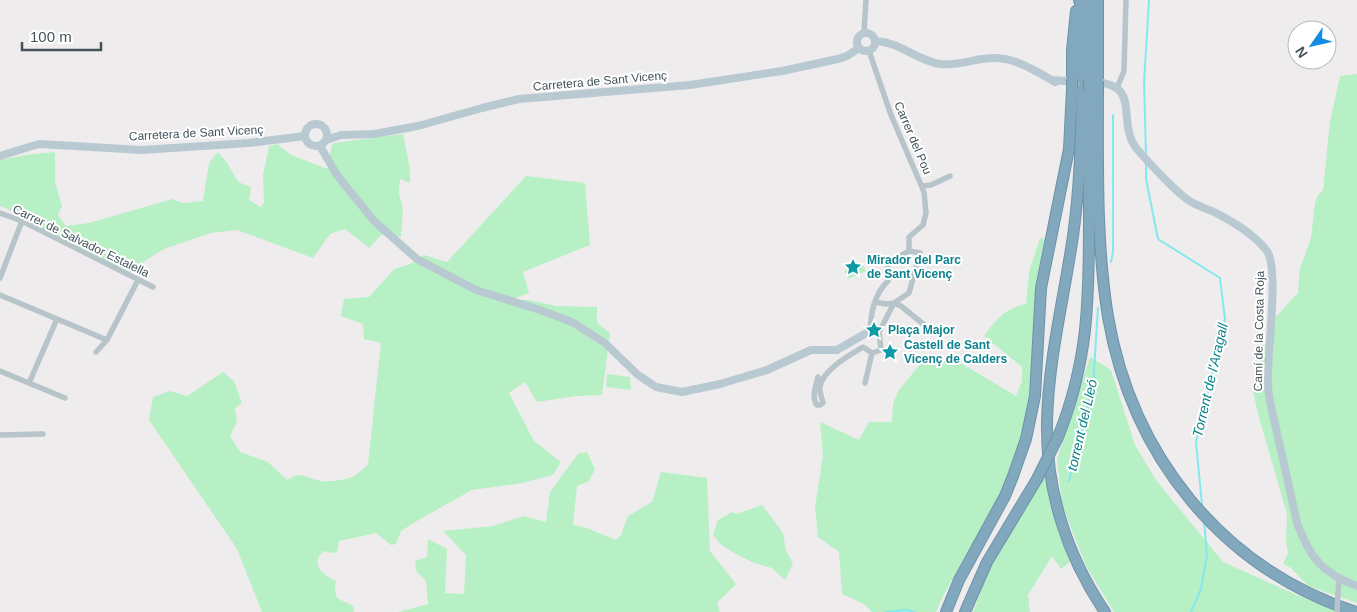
<svg xmlns="http://www.w3.org/2000/svg" width="1357" height="612" viewBox="0 0 1357 612" font-family="Arial,sans-serif">
  <style>
    .green { fill: #b8f0c5 }
    .lines { fill: none; stroke-linecap: round; stroke-linejoin: round }
    .stream { stroke: #84e8ee; stroke-width: 2 }
    .highway-casing { stroke: #6d93a9; stroke-width: 12 }
    .street { stroke: #b7c4ca; stroke-width: 5.5 }
    .secondary { stroke: #b9c9d2; stroke-width: 8 }
    .highway { stroke: #82a8be; stroke-width: 10 }
    .highway-bridge-casing { stroke: #6d93a9; stroke-width: 12; stroke-linecap: butt }
    .street-bridge { stroke: #b7c4ca; stroke-width: 5.5 }
    .highway-bridge { stroke: #82a8be; stroke-width: 10 }
    .labels { text-anchor: middle; stroke-width: 4; stroke-linejoin: round; paint-order: stroke }
    .street-label { font-size: 12px; fill: #44535a; stroke: #fff }
    .culture-label { font-size: 12px; font-weight: bold; fill: #0d838f; stroke: #fff; text-anchor: start }
    .water-label { font-size: 14px; font-style: italic; fill: #0a838b; stroke: #fff }
  </style>
  <rect width="100%" height="100%" fill="#efeced"/>
  <path class="green" d="M1357,74v529l-49,-17 -17,-18 -8,-4 5,-11 -2,-11 1,-28 -29,-100 -5,-23v-11l12,-34 6,-24 27,-29 2,-25 11,-30 4,-35 3,-8 5,-5 7,-68 10,-46z
    M403,134l7,35v14l-10,-4 -1,14 4,16 -2,28 -20,-2 -12,13 -24,-19 -15,5 -17,24 -76,-28 -26,3 -47,16 -24,15 -10,9 -95,-46 3,-8 -22,-6 -16,-7v-46l26,-5 29,-3v30l7,24 -4,9 8,11 23,-3 83,-24 11,4 20,-2 6,-38 9,-11 9,11 11,19 13,5 -2,13 12,7 3,-5 -1,-27 6,-29 8,-2 14,11 37,14 3,-21 2,-5z
    M526,176l59,7 5,62 -67,27 6,21 -19,7h19l27,6 41,1v16l13,10 -8,62 -26,1 -39,6 -12,-20 -16,11 25,48 27,21 -8,13 -31,8 -50,7 -57,32 -14,9 -5,13 -5,1 -15,-12 -37,8 -2,11 -6,1 -7,-2c-15,13 -1,24 12,30l-1,10 2,7 16,8 1,6h-92l-25,-63 -88,-129 4,-23 17,-6 17,5 36,-24 11,9 8,22 -7,5 2,13 -7,15 10,16 28,10 19,18c15,-10 19,-2 34,1 4,1 9,0 12,0 18,-2 23,-4 35,-17l13,-121 -17,-4 -1,-15 -22,-8 3,-17 25,-2 25,-28 16,-5 14,-9 23,7z
    M1040,238l5,1 -9,42 -4,106 -14,63 -9,25 -11,26 -31,51 -27,50 -4,10h-64l-8,-8 -22,-10 -3,-42 -21,-15 -3,-30 8,-51 -3,-34 39,18 10,-18h23l1,-19 6,-13 27,-33 33,5 57,34 6,-15v-14l-38,-31c10,-15 24,-30 42,-32l3,-32z
    M863,264l3,7 -18,8 -4,-8z
    M1090,357l21,13 24,75 21,35 67,82 76,34 42,16h-227l-28,-46 -24,-61 -5,-46z
    M607,374l23,3 1,13 -25,-3z
    M587,452l8,17 -6,12 -12,5 -4,39 14,3 29,12 5,-5 7,-19 24,-14 9,-30 46,6 3,73 26,33 -19,19 3,9h-322l30,-8 -2,-23 -10,-10 -1,-10 12,-4 1,-18 19,10 -2,44 19,1 2,-39 -23,-24 50,-5 30,-10 23,6 4,-30 28,-38z
    M1045,478l13,51 13,32 -10,8 -9,-13 -24,39 2,17h-57c17,-48 40,-94 72,-134z
    M762,505l21,28 3,18 7,12 -8,17 -13,-12 -18,-5 -20,-10 -14,-9 -7,-9 5,-15 14,-8 5,2z"/>
  <g class="lines">
    <path class="stream" d="M1146,154l-2,-71 5,-83
      M1146,164v15l12,60 62,39 5,41 -29,123 6,63
      M1111,262l2,-10v-137
      M1069,481l24,-95 5,-78
      M886,612l21,-2 7,2
      M1191,612l10,-23 6,-34 -3,-35"/>
    <g class="highway-casing">
      <path id="highway" d="M1079,0l3,11v69
        M1072,79v-29l4,-39
        M1089,80v-80
        M1098,81v-81
        M1082,89c-1,49 -2,98 -9,147 -9,62 -25,125 -26,187 -1,68 20,133 58,189
        M1098,90c0,75 -2,152 10,227 24,138 113,251 248,295
        M1058,437c30,-74 31,-135 31,-214 0,-44 0,-89 0,-133
        M946,612l13,-32 46,-84 8,-20 13,-37 9,-43 6,-108 28,-139 3,-60
        M965,612l22,-50 50,-83"/>
    </g>
    <path class="street" d="M864,33l2,-33
      M869,51l22,64 33,77 2,21 -3,12 -14,12v14
      M1117,88l7,-17 2,-71
      M922,186l9,-1 19,-9
      M0,213l22,8 131,66
      M0,278l22,-57
      M0,295l107,45
      M875,302l11,2 8,-1
      M894,303l7,3 32,26
      M879,332l-9,-1c1,-18 4,-37 18,-50v-18l21,-12
      M879,332l15,-29 15,-10 11,-40 -11,-2
      M96,352l11,-12 31,-60
      M872,353l9,-3 -2,-18
      M0,371l65,27
      M818,377c-2,9 -7,20 -1,28h3l3,-2c-1,-5 -4,-11 -3,-16 2,-17 30,-32 43,-40l9,6
      M29,383l28,-64
      M865,383l7,-30
      M0,435l43,-1
      M1338,594l1,-15"/>
    <path class="secondary" d="M857 42a9 9 0 1 1 18 0a9 9 0 1 1-18 0Z
      M875,41c26,1 40,19 65,23 14,2 29,-3 42,-5 28,-5 49,9 73,23
      M1052,80l25,2
      M1093,82c51,2 22,40 44,67 12,14 37,41 51,51 7,5 16,8 24,11 20,10 41,22 55,40 13,19 -1,107 1,135 1,18 7,35 10,52 7,29 13,57 19,85 13,35 25,50 60,63
      M305 135a11 11 0 1 1 22 0a11 11 0 1 1-22 0Z
      M326,140l15,-5 33,-1 44,-8 64,-18 37,-9 171,-14 92,-14 56,-12 9,-3 12,-8
      M320,146l17,29 37,46 43,38 59,31 64,20 32,12 33,21 33,32 18,12 26,5 38,-8 47,-14 44,-20h26l33,-19
      M0,156l39,-12 103,6 107,-7 56,-7"/>
    <use href="#highway" class="highway"/>
    <g class="highway-bridge-casing">
      <path id="highway-bridge" d="M1072,79v10
        M1089,90v-10
        M1098,90v-9
        M1037,479l21,-42"/>
    </g>
    <path class="street-bridge" d="M1337,612l1,-18"/>
    <use href="#highway-bridge" class="highway-bridge"/>
  </g>
  <defs>
    <g id="sight-bare" transform="scale(1.35)"><path d="M0-6L1.8-2.2L6-1.7L2.9 1.2L3.7 5.4L0 3.3L-3.7 5.4L-2.9 1.2L-6-1.7L-1.8-2.2Z" fill="#0f9aa8" stroke="#fff" stroke-width="2.5" paint-order="stroke"/></g>
  </defs>
  <g fill-rule="evenodd">
    <use href="#sight-bare" x="853" y="267"/>
    <use href="#sight-bare" x="874" y="330"/>
    <use href="#sight-bare" x="890" y="352"/>
  </g>
  <g class="labels">
    <g class="street-label">
      <text transform="translate(600 81) rotate(-5)" y="4">Carretera de Sant Vicenç</text>
      <text transform="translate(196 133) rotate(-3)" y="4">Carretera de Sant Vicenç</text>
      <text transform="translate(913 138) rotate(67)" y="4">Carrer del Pou</text>
      <text transform="translate(81 241) rotate(26)" y="4">Carrer de Salvador Estalella</text>
      <text transform="translate(1259 331) rotate(-89)" y="4">Camí de la Costa Roja</text>
    </g>
    <g class="culture-label">
      <text x="867" y="264">Mirador del Parc<tspan x="867" dy="14">de Sant Vicenç</tspan></text>
      <text x="888" y="334">Plaça Major</text>
      <text x="904" y="349">Castell de Sant<tspan x="904" dy="14">Vicenç de Calders</tspan></text>
    </g>
    <g class="water-label">
      <text transform="translate(1210 380) rotate(-77)" y="5">Torrent de l'Aragall</text>
      <text transform="translate(1082 425) rotate(-77)" y="5">torrent del Lleó</text>
    </g>
  </g>
  <g transform="translate(1312 45) rotate(236)"><circle r="24" fill="#ffffff" stroke="#b4babd"/>
  <path d="M0-4L9 19L0 12L-9 19Z" fill="#138ce3"/>
  <text y="-8" font-size="14" font-weight="bold" text-anchor="middle" fill="#44535a">N</text>
  </g>
  <path d="M22 42v8h79v-8" fill="none" stroke="#44535a" stroke-width="2.5"/>
  <text x="30" y="42" font-size="15" fill="#44535a" stroke="#ffffff" stroke-width="4" paint-order="stroke">100 m</text>
</svg>
